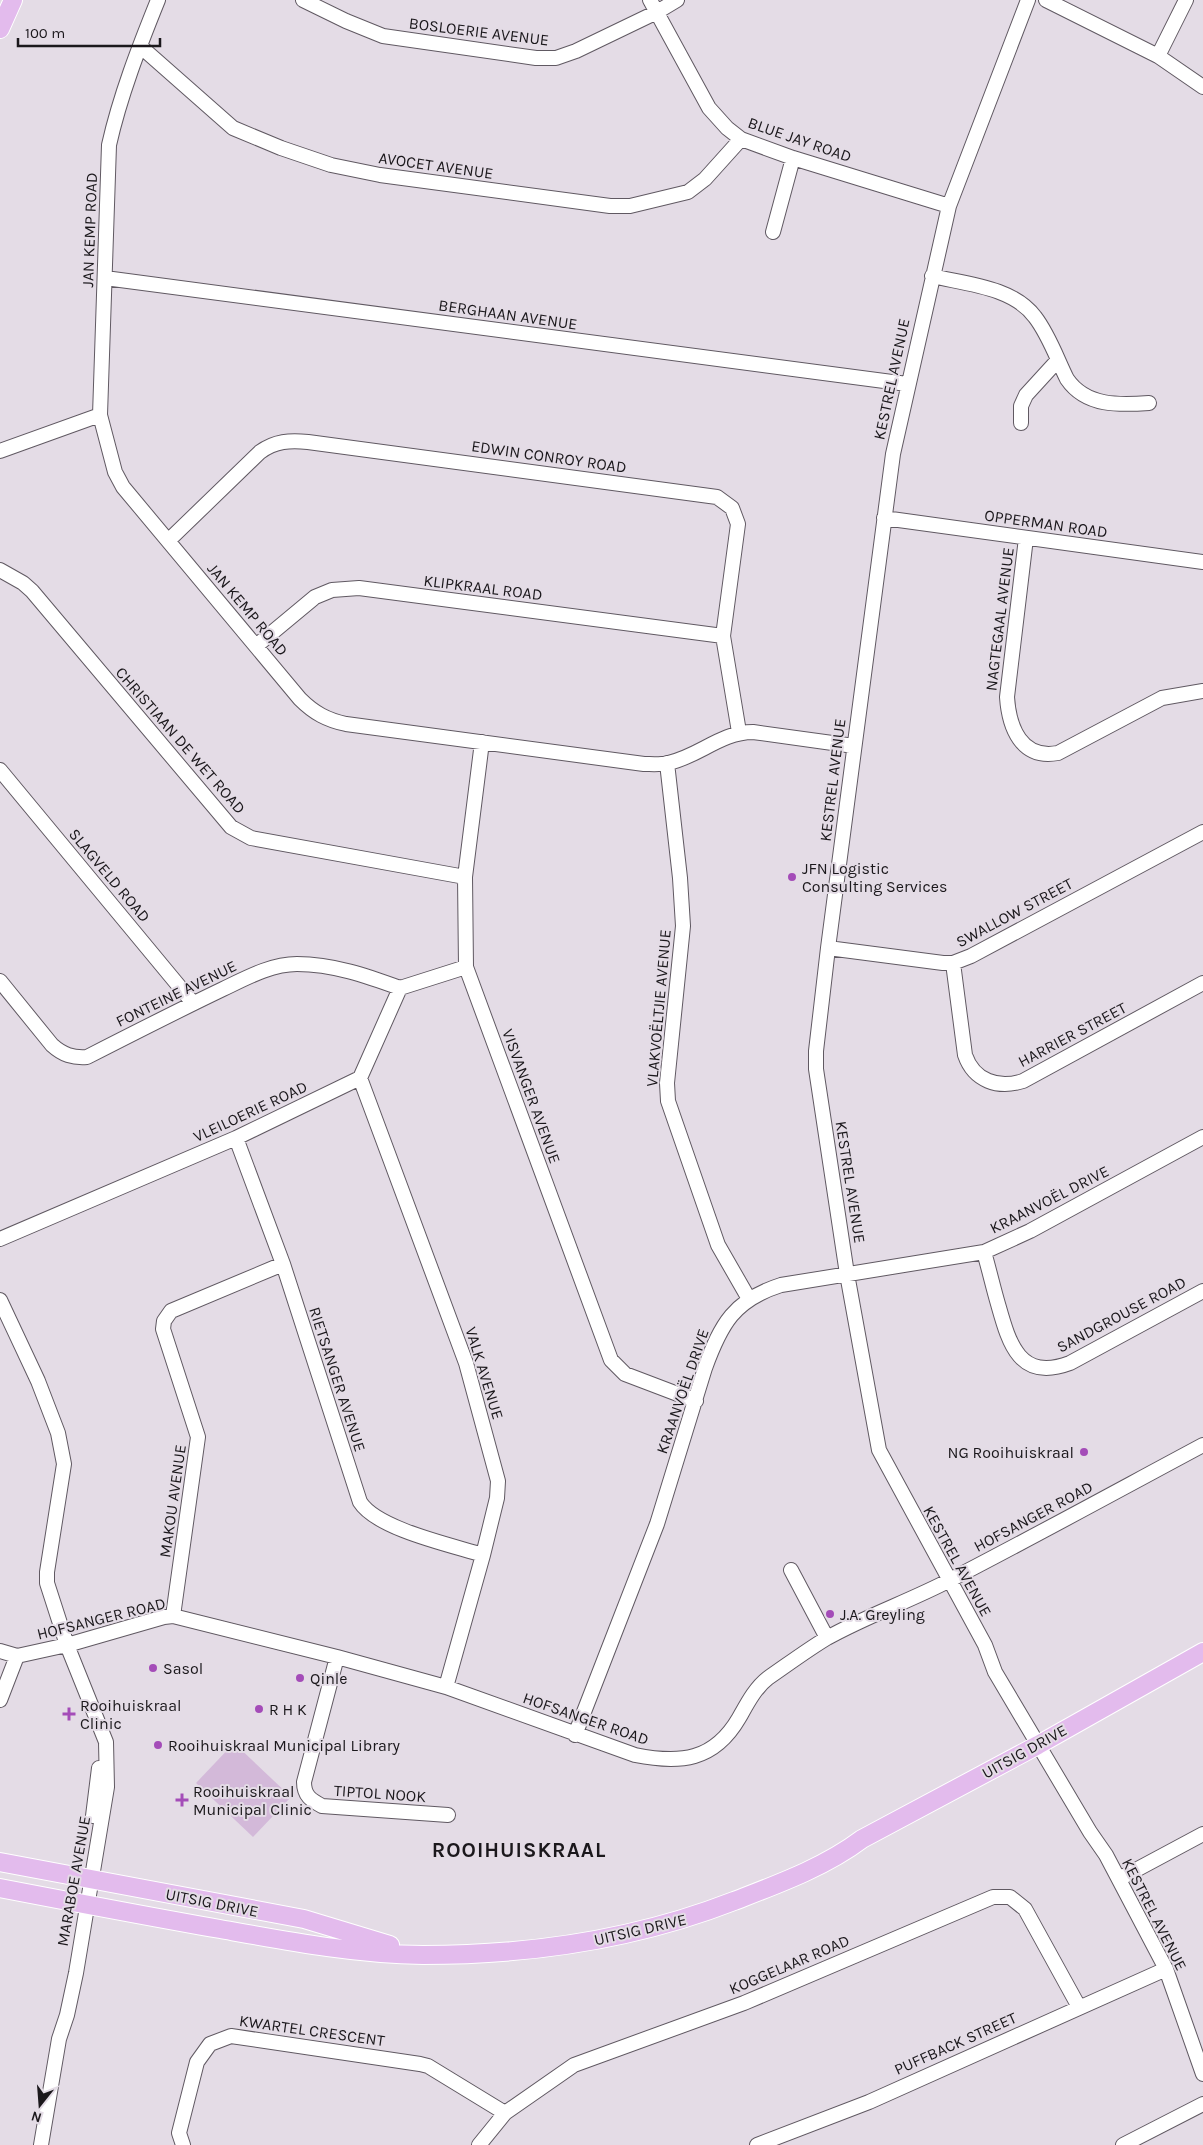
<svg xmlns="http://www.w3.org/2000/svg" width="1203" height="2145" viewBox="0 0 1203 2145" font-family="Karla,sans-serif">
  <style>
    .green { fill: #d3b9d9 }
    .lines { fill: none; stroke-linecap: round; stroke-linejoin: round }
    .minor-casing { stroke: #605962; stroke-width: 16 }
    .major-casing { stroke: #fff; stroke-width: 20 }
    .minor { stroke: #fff; stroke-width: 14 }
    .major { stroke: #e3bbed; stroke-width: 18 }
    .poi-dot { fill: #a44cb8; stroke: #e4dce6; stroke-width: 2 }
    .labels { text-anchor: middle; stroke-width: 4; stroke-linejoin: round; paint-order: stroke }
    .street-label { font-size: 16px; fill: #1b181c; stroke: #e4dce6 }
    .poi-label { font-size: 16px; fill: #1b181c; stroke: #e4dce6; text-anchor: start }
    .district-label { font-size: 21px; font-weight: bold; letter-spacing: 1px; fill: #1b181c; stroke: #e4dce6 }
  </style>
  <rect width="100%" height="100%" fill="#e4dce6"/>
  <path class="green" d="M234,1743l57,54 -38,40 -57,-54z"/>
  <g class="lines">
    <g class="minor-casing">
      <path id="minor" d="M158,0c-19,47 -38,96 -49,145l-9,270 15,57 8,15 177,212c14,14 27,21 46,25l298,40c7,0 16,1 24,-1 30,-6 53,-31 85,-31l101,14
        M303,0l43,21 37,15 153,22h20l20,-7 81,-39 20,-12
        M650,0l59,108 18,20 14,11 52,19 156,48
        M1028,0l-79,206 -56,248 -65,494 -12,103v18l31,205 32,176 106,195 10,27 95,160 16,23 60,114 37,105
        M1046,0l112,56 45,31
        M140,46l93,82 48,20 50,17 49,10 230,31h20l58,-14 17,-13 36,-40
        M1158,56l28,-56
        M773,232l20,-74
        M932,276c34,8 81,11 103,41 14,18 22,42 32,62 19,28 53,26 82,24
        M105,278l802,106
        M1021,423v-17l5,-11 32,-35
        M0,451l100,-36
        M884,518l319,44
        M1026,538l-19,159c2,30 14,63 51,56l104,-55 41,-7
        M168,541l92,-89c15,-11 30,-12 48,-10l409,55 15,11 6,16 -15,112 16,96
        M0,570l23,13 9,8 199,236 20,11 214,39
        M256,646l59,-49 17,-7 27,-2 364,48
        M482,742l-17,135 1,90 145,393 14,14 71,27
        M667,763l13,115 3,48 -16,157 1,18 50,144 31,54
        M0,770l193,233
        M828,948l115,15h10l18,-7 232,-124
        M953,963l12,92c9,26 33,34 58,26l180,-98
        M0,981l52,64c11,10 21,13 35,12 45,-23 90,-46 136,-68 23,-11 48,-25 74,-25 36,0 70,12 103,24
        M360,1078l106,285 32,118 -1,17 -14,57 -37,132
        M236,1138l47,126 77,238c17,27 91,43 123,53
        M0,1239l236,-101 124,-60 40,-90 66,-21
        M984,1252c5,17 9,35 14,52 11,39 21,78 72,59l133,-72
        M0,1300l38,81 20,52 6,31 -17,108v11l20,62 39,97 1,45 -31,186 -9,42 -8,24 -18,106
        M791,1570l36,68
        M173,1616l25,-179 -35,-108 1,-8 7,-10 112,-47
        M0,1651l17,5
        M337,1657l-33,125c0,14 7,18 18,24l126,9
        M0,1700l17,-44 50,-11 97,-28 9,-1 164,41 109,30 189,68c45,9 79,6 104,-37 8,-14 16,-30 29,-40 19,-13 39,-28 59,-40 39,-22 83,-37 123,-58 85,-44 169,-90 253,-135
        M575,1735l82,-211 48,-156c16,-44 29,-68 76,-83l203,-33 46,-21 173,-94
        M93,1816l6,-48
        M1119,1879l84,-45
        M183,2145l-4,-12 18,-71 13,-18 21,-8 189,28 8,2 77,47
        M479,2145l26,-32 69,-48 170,-62 249,-106h17l15,12 54,98
        M757,2145l112,-43 297,-133
        M1123,2145l80,-41"/>
    </g>
    <g class="major-casing">
      <path id="major" d="M0,29l13,-29
        M0,1862l304,57 86,26
        M0,1888c73,14 146,28 220,41 67,12 135,25 203,26 108,0 211,-15 311,-54 44,-17 91,-34 128,-62l176,-94 165,-93"/>
    </g>
    <use href="#minor" class="minor"/>
    <use href="#major" class="major"/>
  </g>
  <g class="poi-dot">
    <circle cx="792" cy="877" r="5"/>
    <circle cx="1084" cy="1452" r="5"/>
    <circle cx="830" cy="1614" r="5"/>
    <circle cx="153" cy="1668" r="5"/>
    <circle cx="300" cy="1678" r="5"/>
    <circle cx="259" cy="1709" r="5"/>
    <path d="M66.5 1706.5h5v5h5v5h-5v5h-5v-5h-5v-5h5z"/>
    <circle cx="158" cy="1745" r="5"/>
    <path d="M179.5 1792.5h5v5h5v5h-5v5h-5v-5h-5v-5h5z"/>
  </g>
  <g class="labels">
    <g class="street-label">
      <text transform="translate(479 31) rotate(7)" y="6">BOSLOERIE AVENUE</text>
      <text transform="translate(800 139) rotate(19)" y="6">BLUE JAY ROAD</text>
      <text transform="translate(436 165) rotate(8)" y="6">AVOCET AVENUE</text>
      <text transform="translate(89 230) rotate(-88)" y="6">JAN KEMP ROAD</text>
      <text transform="translate(508 314) rotate(8)" y="6">BERGHAAN AVENUE</text>
      <text transform="translate(891 379) rotate(-78)" y="6">KESTREL AVENUE</text>
      <text transform="translate(549 456) rotate(8)" y="6">EDWIN CONROY ROAD</text>
      <text transform="translate(1046 523) rotate(8)" y="6">OPPERMAN ROAD</text>
      <text transform="translate(483 587) rotate(7)" y="6">KLIPKRAAL ROAD</text>
      <text transform="translate(248 609) rotate(50)" y="6">JAN KEMP ROAD</text>
      <text transform="translate(999 619) rotate(-83)" y="6">NAGTEGAAL AVENUE</text>
      <text transform="translate(181 740) rotate(49)" y="6">CHRISTIAAN DE WET ROAD</text>
      <text transform="translate(832 780) rotate(-83)" y="6">KESTREL AVENUE</text>
      <text transform="translate(110 875) rotate(50)" y="6">SLAGVELD ROAD</text>
      <text transform="translate(1014 912) rotate(-28)" y="6">SWALLOW STREET</text>
      <text transform="translate(176 993) rotate(-26)" y="6">FONTEINE AVENUE</text>
      <text transform="translate(658 1008) rotate(-85)" y="6">VLAKVOËLTJIE AVENUE</text>
      <text transform="translate(1072 1034) rotate(-28)" y="6">HARRIER STREET</text>
      <text transform="translate(532 1096) rotate(70)" y="6">VISVANGER AVENUE</text>
      <text transform="translate(250 1111) rotate(-25)" y="6">VLEILOERIE ROAD</text>
      <text transform="translate(851 1182) rotate(81)" y="6">KESTREL AVENUE</text>
      <text transform="translate(1049 1199) rotate(-27)" y="6">KRAANVOËL DRIVE</text>
      <text transform="translate(1121 1314) rotate(-28)" y="6">SANDGROUSE ROAD</text>
      <text transform="translate(485 1373) rotate(73)" y="6">VALK AVENUE</text>
      <text transform="translate(338 1379) rotate(72)" y="6">RIETSANGER AVENUE</text>
      <text transform="translate(682 1391) rotate(-71)" y="6">KRAANVOËL DRIVE</text>
      <text transform="translate(172 1501) rotate(-82)" y="6">MAKOU AVENUE</text>
      <text transform="translate(1033 1516) rotate(-28)" y="6">HOFSANGER ROAD</text>
      <text transform="translate(958 1561) rotate(61)" y="6">KESTREL AVENUE</text>
      <text transform="translate(101 1618) rotate(-14)" y="6">HOFSANGER ROAD</text>
      <text transform="translate(586 1718) rotate(19)" y="6">HOFSANGER ROAD</text>
      <text transform="translate(1024 1751) rotate(-29)" y="6">UITSIG DRIVE</text>
      <text transform="translate(380 1793) rotate(4)" y="6">TIPTOL NOOK</text>
      <text transform="translate(73 1881) rotate(-80)" y="6">MARABOE AVENUE</text>
      <text transform="translate(212 1902) rotate(11)" y="6">UITSIG DRIVE</text>
      <text transform="translate(1155 1914) rotate(63)" y="6">KESTREL AVENUE</text>
      <text transform="translate(640 1929) rotate(-13)" y="6">UITSIG DRIVE</text>
      <text transform="translate(789 1964) rotate(-23)" y="6">KOGGELAAR ROAD</text>
      <text transform="translate(312 2030) rotate(8)" y="6">KWARTEL CRESCENT</text>
      <text transform="translate(955 2043) rotate(-24)" y="6">PUFFBACK STREET</text>
    </g>
    <g class="poi-label">
      <text x="802" y="874">JFN Logistic<tspan x="802" dy="18">Consulting Services</tspan></text>
      <text x="1074" y="1458" text-anchor="end">NG Rooihuiskraal</text>
      <text x="840" y="1620">J.A. Greyling</text>
      <text x="163" y="1674">Sasol</text>
      <text x="310" y="1684">Qinle</text>
      <text x="80" y="1711">Rooihuiskraal<tspan x="80" dy="18">Clinic</tspan></text>
      <text x="269" y="1715">R H K</text>
      <text x="168" y="1751">Rooihuiskraal Municipal Library</text>
      <text x="193" y="1797">Rooihuiskraal<tspan x="193" dy="18">Municipal Clinic</tspan></text>
    </g>
    <g class="district-label">
      <text x="519" y="1857">ROOIHUISKRAAL</text>
    </g>
  </g>
  <g transform="translate(40 2105) rotate(197)" stroke="#e4dce6" stroke-width="4" paint-order="stroke">
  <path d="M0-4L9 19L0 12L-9 19Z" fill="#1b181c"/>
  <text y="-8" font-size="14" font-weight="bold" text-anchor="middle" fill="#1b181c">N</text>
  </g>
  <path d="M18 38v8h142v-8" fill="none" stroke="#1b181c" stroke-width="2.5"/>
  <text x="25" y="38" font-size="15" fill="#1b181c" stroke="#e4dce6" stroke-width="4" paint-order="stroke">100 m</text>
</svg>
